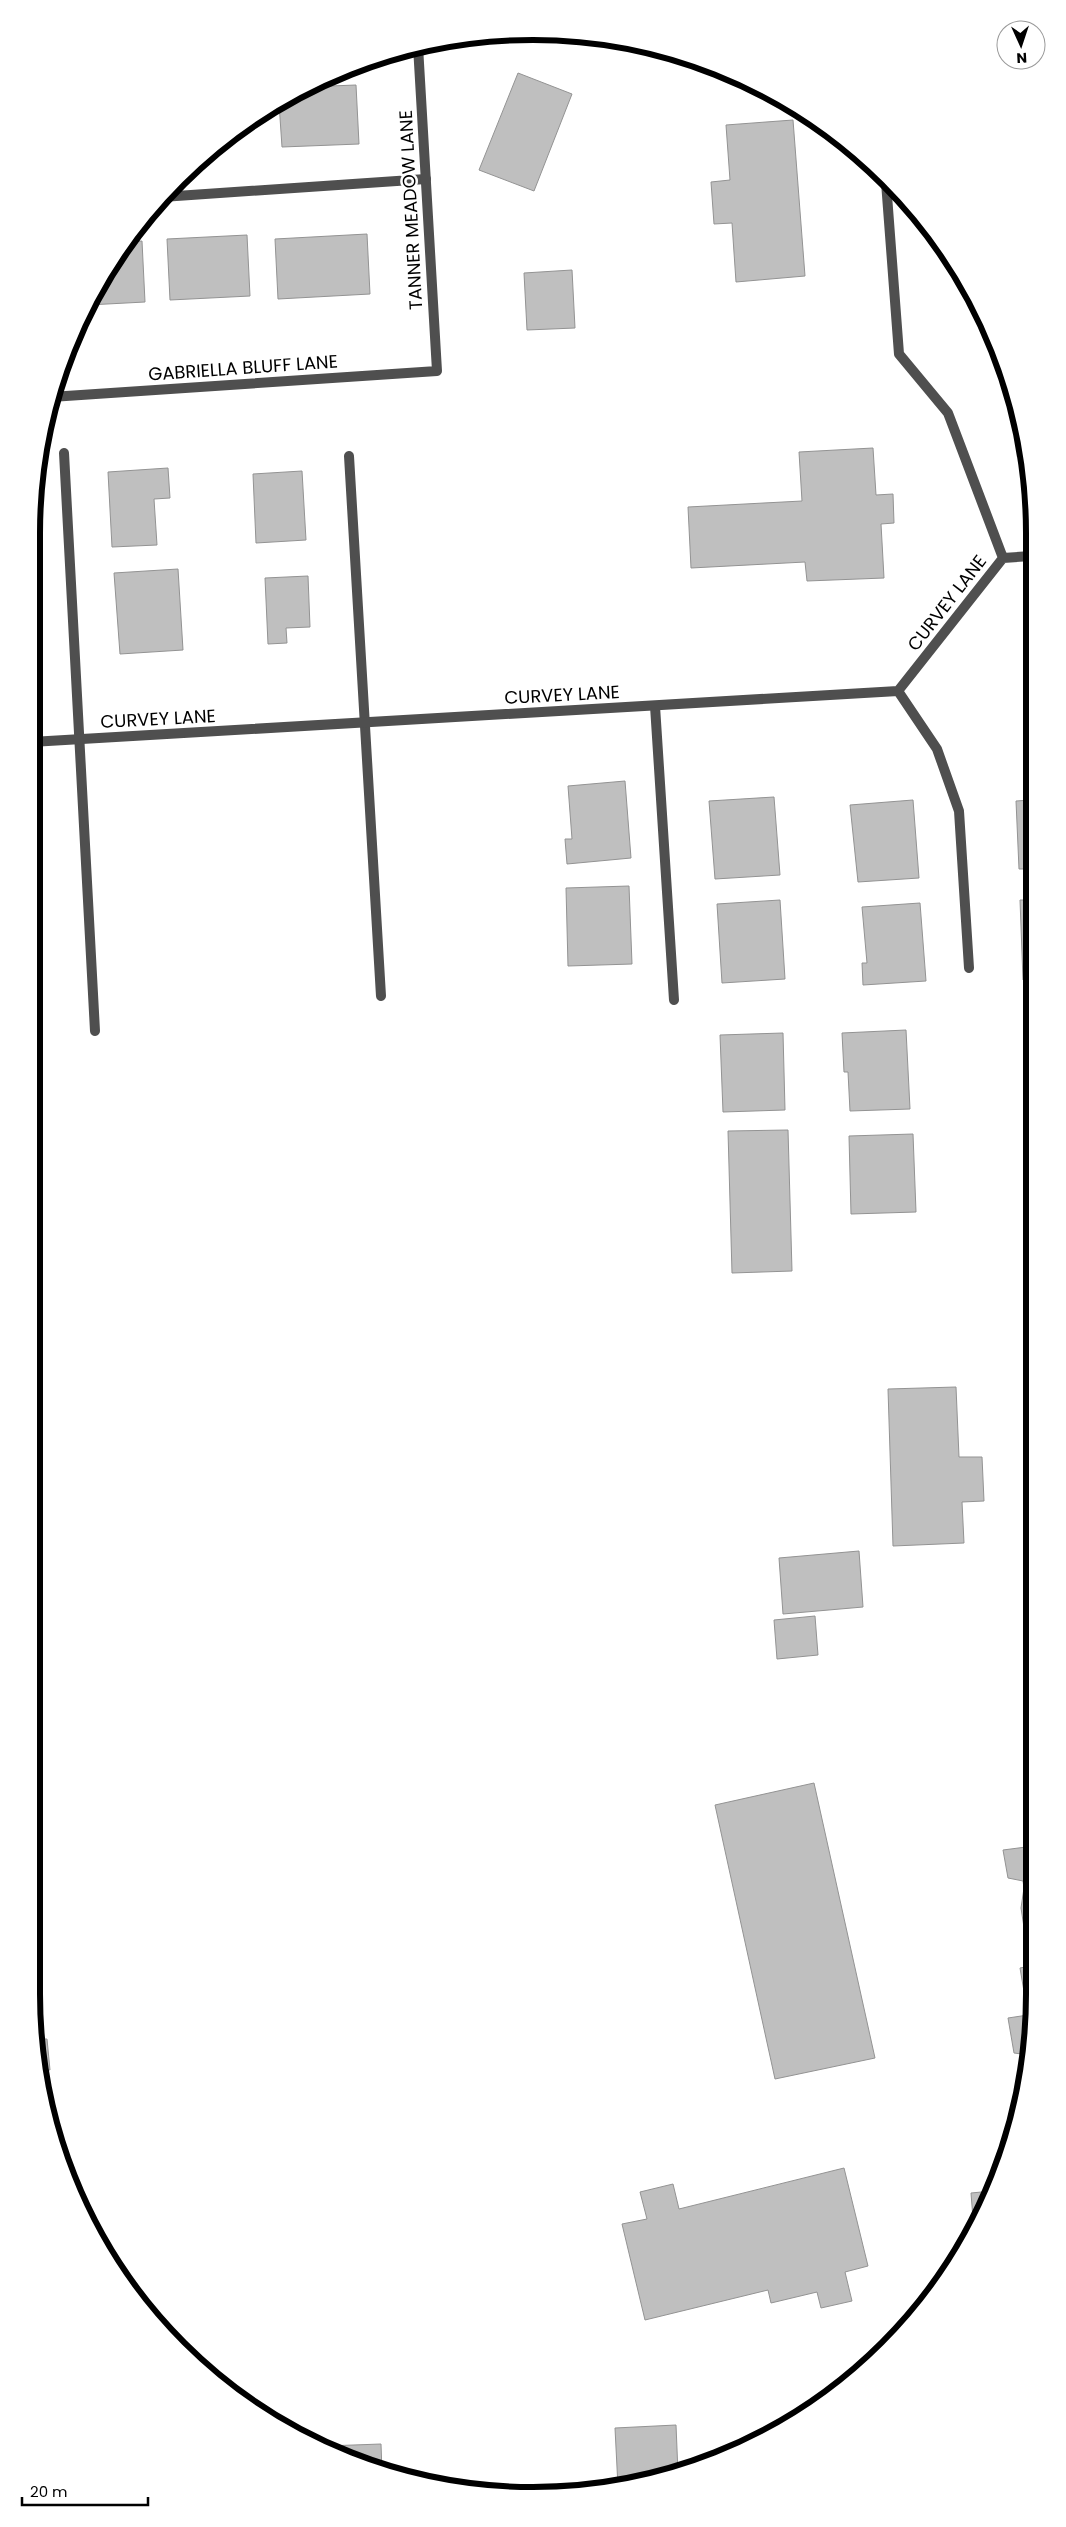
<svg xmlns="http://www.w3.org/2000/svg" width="1066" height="2527" viewBox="0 0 1066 2527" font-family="Poppins,sans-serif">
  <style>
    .building { fill: #bfbfbf; stroke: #939393 }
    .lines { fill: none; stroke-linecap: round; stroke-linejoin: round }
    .lane { stroke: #4f4f4f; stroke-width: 10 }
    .street { stroke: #4f4f4f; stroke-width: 10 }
    .labels { text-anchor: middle; stroke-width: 5; stroke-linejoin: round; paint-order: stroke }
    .street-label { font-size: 18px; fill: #000; stroke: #fff }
    .rim { fill: none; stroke: #000; stroke-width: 6 }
  </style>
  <rect width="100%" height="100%" fill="#fff"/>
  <path class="building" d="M518,73l54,21 -38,97 -55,-21z
    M356,85l3,59 -77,3 -3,-44 26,-16z
    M793,120l12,156 -69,6 -4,-59 -18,1 -3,-42 19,-2 -4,-55z
    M222,140l1,9 -11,1z
    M367,234l3,60 -92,5 -3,-60z
    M247,235l3,61 -80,4 -3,-61z
    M142,241l3,61 -57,3 11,-23 29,-40z
    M572,270l3,58 -48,2 -3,-57z
    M873,448l3,47 17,-1 1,29 -13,1 3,54 -77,3 -2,-19 -114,6 -3,-61 114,-6 -3,-49z
    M168,468l2,30 -16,1 3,46 -45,2 -4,-75z
    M302,471l4,69 -50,3 -3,-69z
    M178,569l5,81 -63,4 -6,-81z
    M308,576l2,51 -24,1 1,15 -19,1 -3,-66z
    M31,618l4,49 -4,1z
    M625,781l6,77 -64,6 -2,-25h7l-4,-53z
    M774,797l6,78 -65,4 -6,-78z
    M913,800l6,78 -61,4 -8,-77z
    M1031,800l1,69h-13l-3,-68z
    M629,886l3,78 -64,2 -2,-78z
    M780,900l5,79 -63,4 -5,-79z
    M1020,900h12v80h-9z
    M920,903l6,78 -63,4 -1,-22h5l-5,-56z
    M1027,1013h5v72z
    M906,1030l4,79 -60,2 -2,-39h-4l-2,-39z
    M783,1033l2,77 -62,2 -3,-77z
    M788,1130l4,141 -60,2 -4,-142z
    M913,1134l3,78 -65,2 -2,-78z
    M956,1387l3,70h23l2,44 -22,1 2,41 -71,3 -5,-157z
    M859,1551l4,56 -80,7 -4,-56z
    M815,1616l3,39 -41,4 -3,-39z
    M814,1783l61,275 -100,21 -60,-274z
    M1034,1842l1,152 -6,61 -15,-2 -6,-35 20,-3 -8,-47 10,-2 -9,-58 3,-20 -1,-7 -15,-3 -5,-28 31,-4z
    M39,2012l2,27h6l3,31h-5l4,43h-2l-6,-21 -8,-79z
    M844,2168l24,98 -23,6 7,29 -31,7 -4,-16 -46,11 -3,-13 -123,30 -23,-96 25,-5 -7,-27 33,-8 6,25z
    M992,2191l-18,40 -3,-38z
    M676,2425l2,48 -60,14 -3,-59z
    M381,2444l1,28 -55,-23 -1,-3z"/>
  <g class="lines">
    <path class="lane" d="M162,197l264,-18
      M64,453l31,578
      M349,456l32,540
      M655,706l19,294"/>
    <path class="street" d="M886,182l13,172 49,59 55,145
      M51,397l386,-26 -19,-325
      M898,691l39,58 22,62 10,157
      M31,742l867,-51 105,-133 28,-2"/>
  </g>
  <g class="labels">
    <g class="street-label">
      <text transform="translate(411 210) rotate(-93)" y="6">TANNER MEADOW LANE</text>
      <text transform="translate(243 368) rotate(-4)" y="6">GABRIELLA BLUFF LANE</text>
      <text transform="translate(947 603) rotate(-52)" y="6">CURVEY LANE</text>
      <text transform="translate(562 695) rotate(-3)" y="6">CURVEY LANE</text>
      <text transform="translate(158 719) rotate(-3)" y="6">CURVEY LANE</text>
    </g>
  </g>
  <path d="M0 0H1066V2527H0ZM533 40H533A493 493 0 0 1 1026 533V1994A493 493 0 0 1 533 2487H533A493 493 0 0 1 40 1994V533A493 493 0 0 1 533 40Z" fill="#fff" fill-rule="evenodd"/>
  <path class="rim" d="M533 40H533A493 493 0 0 1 1026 533V1994A493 493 0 0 1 533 2487H533A493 493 0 0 1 40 1994V533A493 493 0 0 1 533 40Z"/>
  <g transform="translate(1021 45) rotate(177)"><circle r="24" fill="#ffffff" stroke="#999999"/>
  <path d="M0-4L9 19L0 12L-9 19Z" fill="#000000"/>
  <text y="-8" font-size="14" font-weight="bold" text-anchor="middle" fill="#000000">N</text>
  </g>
  <path d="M22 2497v8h126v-8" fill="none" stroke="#000000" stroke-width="2.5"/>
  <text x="30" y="2497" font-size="15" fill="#000000" stroke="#ffffff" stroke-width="4" paint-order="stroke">20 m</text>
</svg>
